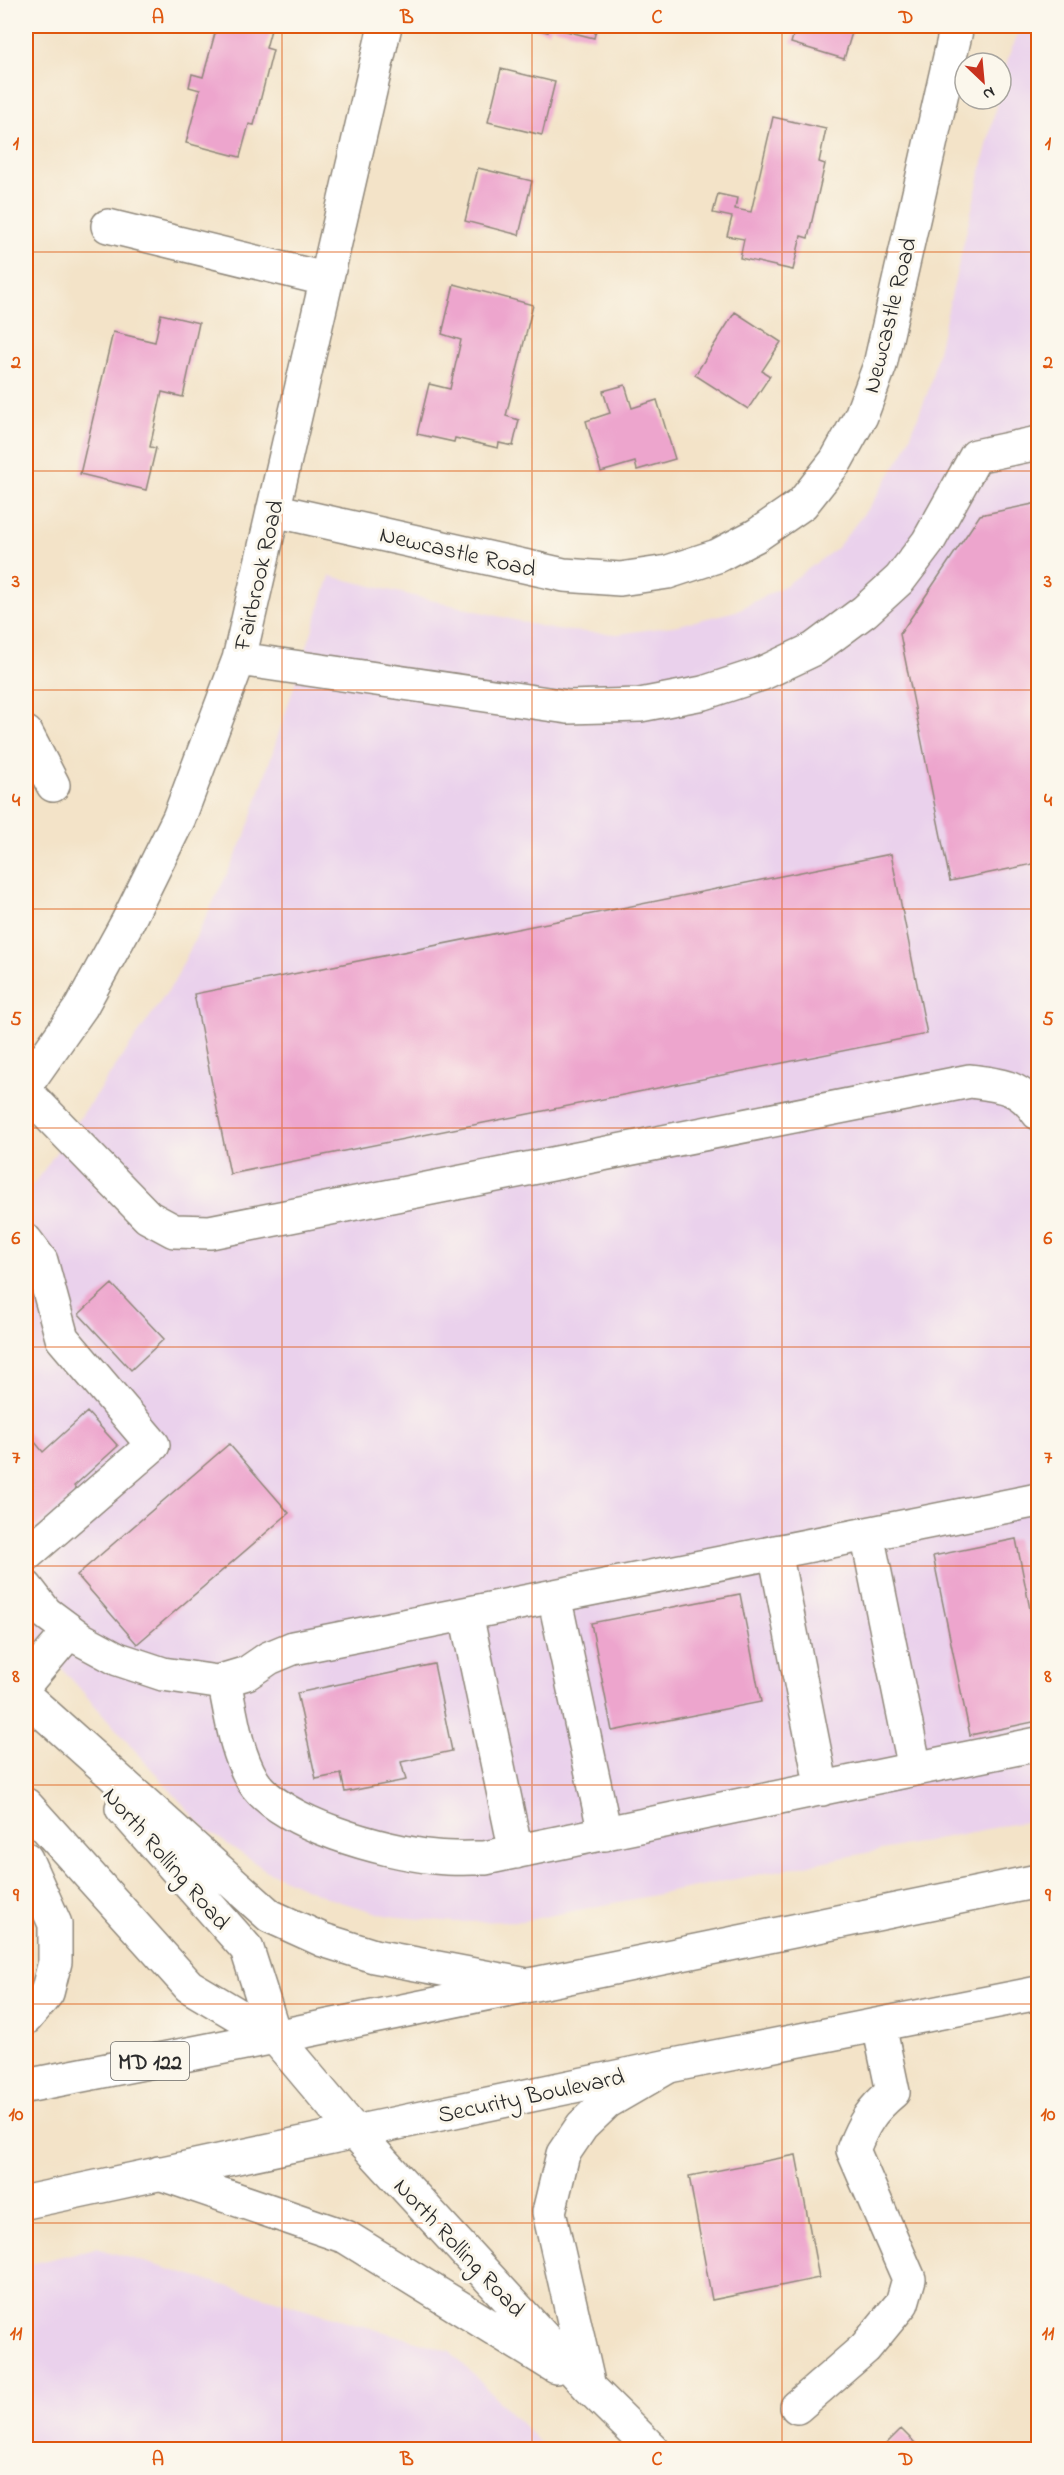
<svg xmlns="http://www.w3.org/2000/svg" width="1064" height="2475" viewBox="0 0 1064 2475" font-family="'Indie Flower',sans-serif">
  <style>
    .built { fill: #ead1ec }
    .building { fill: #eda5cd }
    .lines { fill: none; stroke-linecap: round; stroke-linejoin: round }
    .minor-casing { stroke: #8f877a; stroke-width: 36 }
    .major-casing { stroke: #8f877a; stroke-width: 36 }
    .minor { stroke: #fff; stroke-width: 33 }
    .major { stroke: #fff; stroke-width: 33 }
    .grid { fill: none; stroke: #df570e; stroke-width: 1.5; stroke-opacity: 0.55 }
    .labels { text-anchor: middle; stroke-width: 6; stroke-linejoin: round; paint-order: stroke }
    .shield { fill: #fbf7ec; stroke: #696865; stroke-width: 1.5 }
    .shield-label { font-size: 22px; font-weight: bold; fill: #2b2b2b }
    .street-label { font-size: 24px; fill: #2b2b2b; stroke: #fbf7ec }
    .neatline { fill: none; stroke: #df570e; stroke-width: 2 }
    .grid-label { font-size: 20px; text-anchor: middle; font-weight: bold; fill: #df570e }
  </style>
  <rect width="100%" height="100%" fill="#fbf7ec"/>
  <filter id="ink" filterUnits="userSpaceOnUse"><feTurbulence type="fractalNoise" baseFrequency=".0167" numOctaves="2"/><feDisplacementMap in="SourceGraphic" scale="12" xChannelSelector="R" yChannelSelector="G"/><feConvolveMatrix kernelMatrix="1 2 1 2 8 2 1 2 1" color-interpolation-filters="sRGB"/></filter>
  <filter id="wash" filterUnits="userSpaceOnUse"><feTurbulence type="fractalNoise" baseFrequency=".008" numOctaves="4" result="noise"/><feDisplacementMap in="SourceGraphic" scale="24" xChannelSelector="R" yChannelSelector="G"/><feGaussianBlur stdDeviation="1.35" result="paint"/><feColorMatrix in="noise" values="0 0 0 0 0 0 0 0 0 0 0 0 0 0 0 0 0 1.4 0 .05"/><feComposite in="paint" operator="in"/></filter>
  <g filter="url(#wash)">
    <rect width="100%" height="100%" fill="#f3e3c8"/>
    <path class="built" d="M1022,26h16v1793l-515,102 -68,1 -67,-6 -60,-18 -61,-27 -63,-43 -178,-200v-436l11,-12 137,-198 71,-145 85,-261 226,54 63,4 60,-9 57,-14 50,-26 51,-37 35,-45 32,-51 25,-63 69,-290h3v-12l8,-32z
      M96,2248l354,103 96,98h-520v-184z"/>
    <g id="blocks">
      <path class="building" d="M217,26h55l-6,22 7,2 -19,75 -5,-1 -9,33 -54,-14 14,-53 -11,-3 3,-13 11,3z
        M525,26h72l-3,12 -44,-11 -2,5z
        M796,26h58l-10,33 -53,-16z
        M501,69l54,13 -13,53 -54,-13z
        M773,117l53,12 -7,33 6,2 -17,74 -7,-2 -8,34 -53,-12 4,-19 -17,-3 5,-19 -19,-4 5,-19 19,4 -2,11 16,3z
        M478,168l54,13 -13,54 -54,-14z
        M454,284l79,21 -27,111 13,4 -6,26 -14,-3 -1,5 -43,-10 -1,4 -37,-8 12,-50 21,5 11,-49 -19,-6z
        M735,312l46,30 -19,29 8,5 -22,33 -53,-34z
        M161,314l38,9 -16,74 -21,-5 -12,55 6,1 -10,42 -66,-16 33,-142 42,10z
        M625,385l7,23 25,-8 18,59 -38,11 -2,-8 -34,10 -15,-51 24,-8 -7,-22z
        M1038,503v360l-88,18 -50,-247 80,-119z
        M891,854l36,180 -697,140 -36,-180z
        M112,1284l52,55 -33,31 -52,-56z
        M87,1412l31,34 -44,40 3,4 -41,37 -10,-12v-84l17,21z
        M229,1444l60,69 -152,131 -60,-69z
        M1016,1539l22,110v72l-68,14 -37,-179z
        M740,1594l21,108 -149,29 -21,-108z
        M434,1664l18,87 -51,11 5,18 -61,12 -4,-18 -25,5 -19,-86z
        M796,2155l23,123 -107,22 -23,-124z
        M901,2429l21,21h-42z"/>
    </g>
  </g>
  <g filter="url(#ink)">
    <use href="#blocks" fill-opacity="0" stroke="#8f877a" stroke-width="1.5"/>
    <g class="lines">
      <g class="minor-casing">
        <path id="minor" d="M108,226l217,53
          M273,510l291,65 56,4 48,-7 49,-16 40,-21 45,-31 34,-43 25,-45 19,-51 77,-339
          M239,659l329,48 72,-2 63,-12 58,-19 53,-25 51,-38 35,-32 28,-37 48,-86 62,-13
          M26,733l27,52
          M26,1085l55,-78 46,-84 52,-105 60,-159 146,-633
          M26,1092l122,125 26,14 36,1 760,-151c31,4 50,5 68,32
          M26,1241l15,20 21,77 91,107 -127,110
          M775,1552l47,237
          M26,1587l20,26 35,26 37,20 45,15 54,8 30,-9 22,-15 24,-10 745,-148
          M554,1596l51,238
          M466,1614l50,238
          M224,1680c7,33 11,71 29,101 27,43 132,71 182,76 17,2 34,1 50,1l430,-89 -48,-235
          M26,1683l44,-52
          M915,1769l123,-25
          M275,2037l763,-156
          M355,2132l314,-66 369,-73
          M797,2407l68,-59 37,-45 7,-24 -56,-129c10,-26 18,-40 40,-58l-14,-67"/>
      </g>
      <g class="major-casing">
        <path id="major" d="M26,1697l244,219 53,24 51,16 153,29
          M26,1805l163,181 86,51 80,95 235,256 63,62
          M122,1808l125,141 28,88
          M26,1859l29,65v38l-8,31 -21,25
          M26,2086l249,-49
          M159,2173l187,64 210,130
          M26,2202l329,-70
          M589,2387l-40,-175 14,-58 19,-28 25,-24 62,-36"/>
      </g>
      <use href="#minor" class="minor"/>
      <use href="#major" class="major"/>
    </g>
  </g>
  <path class="grid" d="M282,26v2424M532,26v2424M782,26v2424M26,252h1012M26,471h1012M26,690h1012M26,909h1012M26,1128h1012M26,1347h1012M26,1566h1012M26,1785h1012M26,2004h1012M26,2223h1012"/>
  <g class="labels">
    <rect class="shield" x="111" y="2042" width="78" height="38" rx="4.5"/>
    <g class="shield-label">
      <text x="150" y="2069">MD 122</text>
    </g>
    <g class="street-label">
      <text transform="translate(889 315) rotate(-76)" y="8">Newcastle Road</text>
      <text transform="translate(458 551) rotate(13)" y="8">Newcastle Road</text>
      <text transform="translate(258 575) rotate(-77)" y="8">Fairbrook Road</text>
      <text transform="translate(167 1858) rotate(49)" y="8">North Rolling Road</text>
      <text transform="translate(531 2095) rotate(-12)" y="8">Security Boulevard</text>
      <text transform="translate(460 2247) rotate(47)" y="8">North Rolling Road</text>
    </g>
  </g>
  <rect width="1064" height="2475" fill="none" stroke="#fbf7ec" stroke-width="66"/>
  <g transform="translate(983 81) rotate(154)"><circle r="28" fill="#fbf7ec" stroke="#a8a59f" stroke-width="1.5"/>
  <path d="M0-4.5L10 22L0 15L-10 22Z" fill="#c8321e"/>
  <text y="-9" font-size="16" font-weight="bold" text-anchor="middle" fill="#2b2b2b">N</text>
  </g>
  <rect x="33" y="33" width="998" height="2409" class="neatline"/>
  <g class="grid-label">
    <text x="158" y="23">A</text>
    <text x="407" y="23">B</text>
    <text x="657" y="23">C</text>
    <text x="906" y="23">D</text>
    <text x="16" y="149">1</text>
    <text x="1048" y="149">1</text>
    <text x="16" y="368">2</text>
    <text x="1048" y="368">2</text>
    <text x="16" y="587">3</text>
    <text x="1048" y="587">3</text>
    <text x="16" y="806">4</text>
    <text x="1048" y="806">4</text>
    <text x="16" y="1025">5</text>
    <text x="1048" y="1025">5</text>
    <text x="16" y="1244">6</text>
    <text x="1048" y="1244">6</text>
    <text x="16" y="1463">7</text>
    <text x="1048" y="1463">7</text>
    <text x="16" y="1682">8</text>
    <text x="1048" y="1682">8</text>
    <text x="16" y="1901">9</text>
    <text x="1048" y="1901">9</text>
    <text x="16" y="2120">10</text>
    <text x="1048" y="2120">10</text>
    <text x="16" y="2339">11</text>
    <text x="1048" y="2339">11</text>
    <text x="158" y="2465">A</text>
    <text x="407" y="2465">B</text>
    <text x="657" y="2465">C</text>
    <text x="906" y="2465">D</text>
  </g>
</svg>
